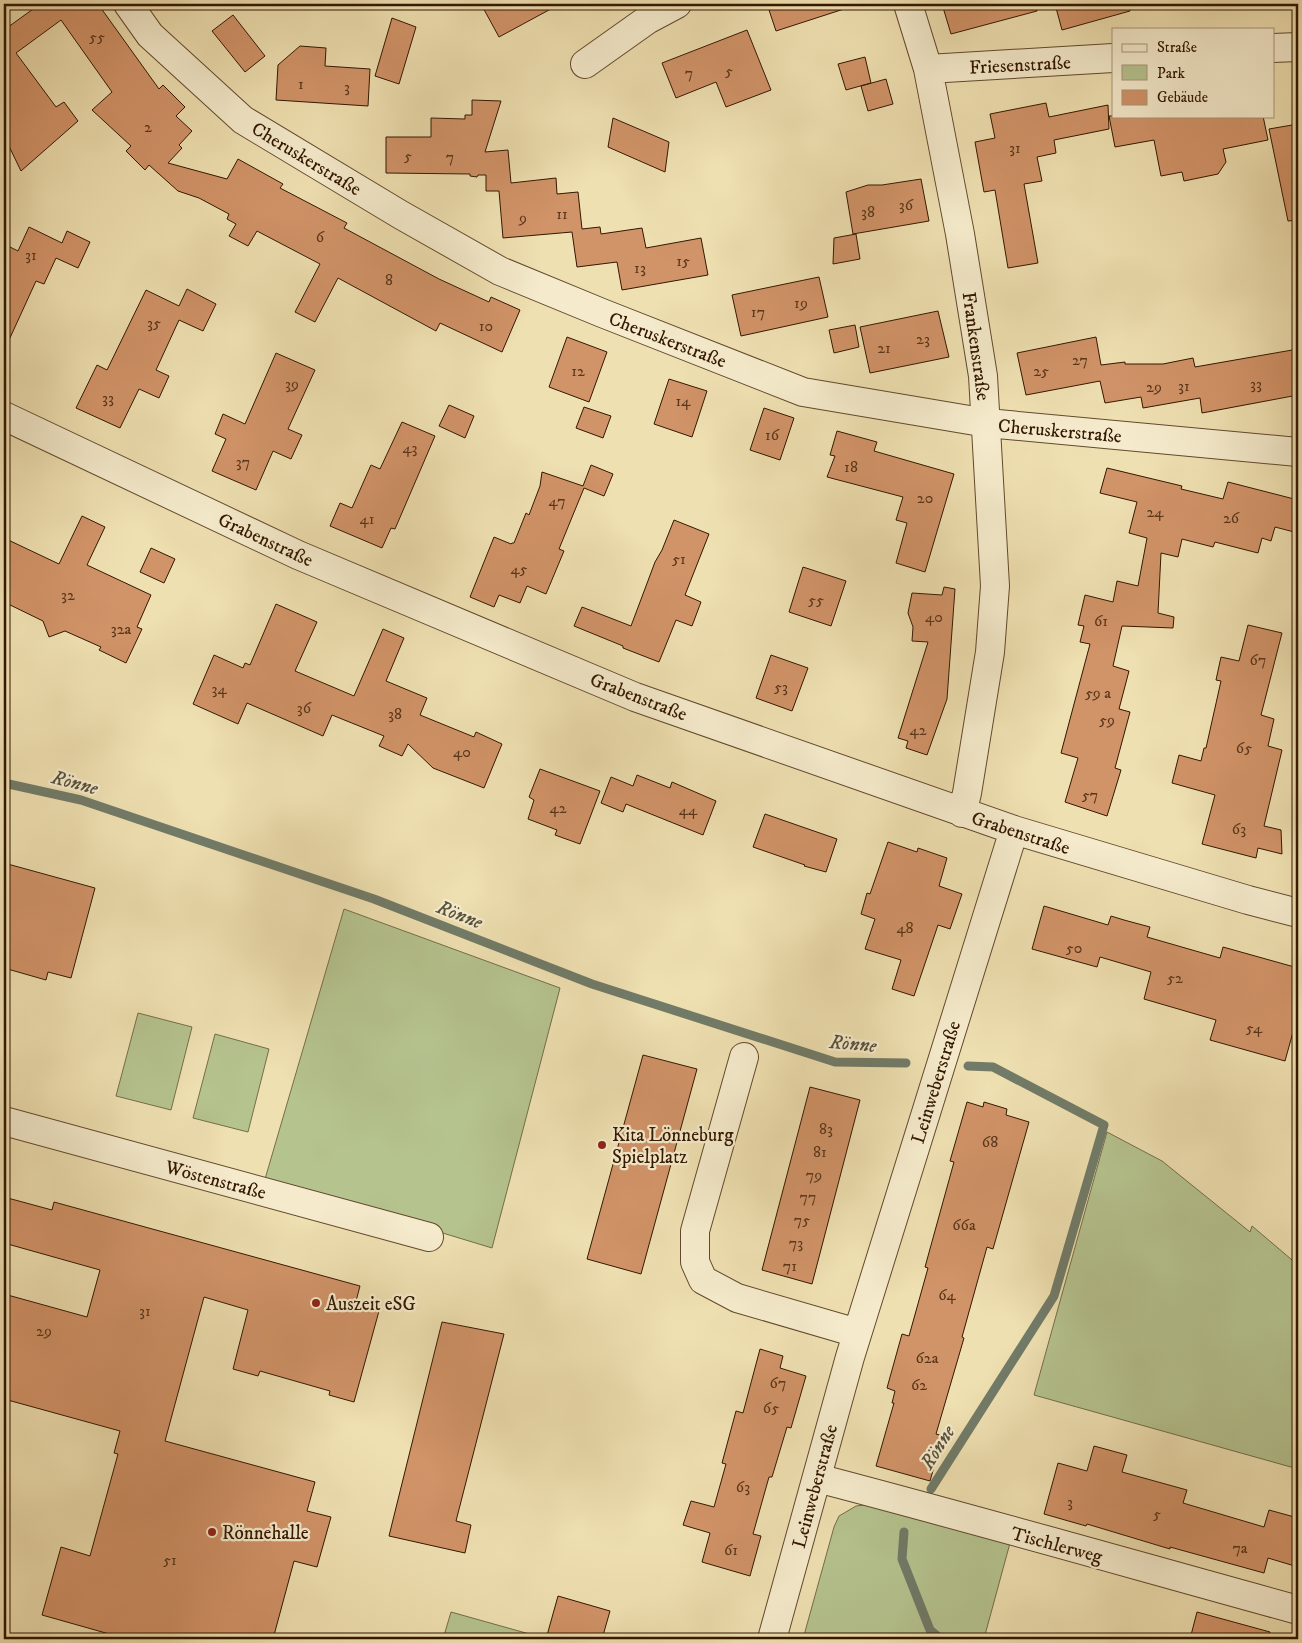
<svg xmlns="http://www.w3.org/2000/svg" width="1302" height="1643" viewBox="0 0 1302 1643" font-family="'IM FELL DW Pica',serif">
  <style>
    .green { fill: #b5c38f; stroke: #746d48 }
    .lines { fill: none; stroke-linecap: round; stroke-linejoin: round }
    .stream { stroke: #717b68; stroke-width: 9 }
    .building { fill: #d19368; stroke: #331700 }
    .minor-casing { stroke: #62492c; stroke-width: 30 }
    .minor { stroke: #f5ebcc; stroke-width: 28 }
    .poi-dot { fill: #8f2418; stroke: #f5ebcc; stroke-width: 2 }
    .labels { text-anchor: middle; stroke-width: 4.5; stroke-linejoin: round; paint-order: stroke }
    .number-label { font-size: 16px; fill: #5a361a }
    .street-label { font-size: 19px; fill: #331700; stroke: #f5ebcc }
    .poi-label { font-size: 19px; fill: #331700; stroke: #f5ebcc; text-anchor: start }
    .water-label { font-size: 20px; font-style: italic; fill: #57513d; stroke: #f5ebcc }
  </style>
  <rect width="100%" height="100%" fill="#efe0b1"/>
  <filter id="stains"><feTurbulence type="fractalNoise" baseFrequency=".004" numOctaves="4"/><feColorMatrix values="0 0 0 0 .2 0 0 0 0 .09 0 0 0 0 .02 0 0 0 .5 -.17"/></filter>
  <radialGradient id="worn" r=".72"><stop offset=".6" stop-color="#630" stop-opacity="0"/><stop offset="1" stop-color="#630" stop-opacity=".3"/></radialGradient>
  <path class="green" d="M344,909l216,79 -68,260 -227,-69z
    M138,1013l54,14 -21,83 -55,-14z
    M215,1034l54,15 -21,83 -55,-14z
    M1107,1132l55,29 88,71 2,-6 46,39v204l-264,-74z
    M873,1504l137,39 -25,92 13,4h-195l31,-112 5,-11 17,-10z
    M451,1612l82,23 -1,4h-89z"/>
  <g class="lines">
    <path class="stream" d="M4,783l77,17 293,99 218,85 243,78 71,1
      M931,1489l123,-193 50,-171 -111,-58 -25,-1
      M904,1532l-2,27 28,71 11,9"/>
  </g>
  <path class="building" d="M40,4h58l61,85 4,-4 22,22 -9,9 16,15 -13,14 3,3 -14,15 59,16 11,-20 45,25 -3,4 67,35 -3,5 95,51 50,23 2,-5 29,13 -18,42 -62,-29 -4,8 -98,-53 -23,44 -20,-10 25,-48 -63,-33 -9,15 -19,-10 7,-12 -9,-5 2,-5 -30,-16 -21,-7 -29,-26 -4,5 -19,-19 5,-5 -39,-36 20,-18 -51,-72 -45,33 40,54 8,-5 14,19 -57,50 -17,-35v-106z
    M481,4h79l-61,33z
    M767,4h79l1,4 -71,23z
    M942,4h94l1,7 -86,23z
    M1055,4h74l1,7 -68,19z
    M233,15l32,41 -20,16 -33,-41z
    M392,18l24,9 -17,57 -24,-8z
    M747,30l24,60 -45,17 -10,-25 -40,16 -14,-35z
    M300,46l26,2 -1,18 45,3 -2,37 -92,-6 2,-35z
    M865,57l6,26 -25,7 -8,-26z
    M886,79l7,25 -25,7 -7,-25z
    M472,100l29,1 -16,51 23,-2 3,33 45,-5 1,16 21,-2 4,37 18,-2 1,7 41,-6 4,20 55,-10 7,37 -86,15 -5,-28 -40,5 -5,-35 -69,6 -4,-47h-13v-16h-8l-1,2 -7,-1v-2l-84,-1v-36h45v-19l34,1v-4h7z
    M1046,103l3,14 59,-12 1,24 -55,11 2,13 -19,4 5,24 -18,3 14,79 -30,5 -13,-78 -11,2 -9,-50 20,-4 -5,-24z
    M1109,116h154l5,24 -45,9 3,13 -8,12 -34,7 -2,-9 -21,4 -7,-36 -39,7z
    M613,118l56,24 -4,30 -57,-25z
    M1298,124v96l-10,1 -19,-92z
    M921,179l8,42 -76,13 -7,-42 22,-7h14z
    M29,227l33,16 5,-12 23,11 -12,26 -22,-10 -12,26 -8,-3 -32,70v-107l14,7z
    M856,234l4,25 -27,5 1,-26z
    M819,277l9,40 -87,19 -9,-41z
    M187,289l29,15 -13,27 -24,-11 -23,50 13,6 -10,22 -20,-9 -19,39 -44,-20 21,-43 10,5 39,-80 33,16z
    M938,311l11,46 -79,16 -10,-46z
    M855,325l4,22 -25,6 -5,-23z
    M567,337l40,15 -18,50 -40,-15z
    M1096,337l5,28 24,-3v2h38l30,-6 2,9 103,-18v46l-96,18 -2,-15 -57,10 -2,-11 -36,6 -5,-22 -74,14 -9,-42z
    M276,353l39,17 -27,59 14,6 -11,24 -18,-8 -17,39 -44,-19 14,-32 -11,-5 8,-20 22,10z
    M669,379l38,12 -15,46 -38,-13z
    M449,405l25,11 -9,22 -26,-12z
    M584,407l27,9 -8,22 -27,-10z
    M764,408l30,10 -14,42 -30,-10z
    M402,422l33,14 -40,93 -4,-1 -9,20 -52,-22 10,-23 12,5 19,-43 9,4z
    M837,431l40,11 -3,9 80,23 -29,98 -29,-9 11,-40 -11,-3 7,-23 -76,-20 8,-21 -5,-1z
    M591,465l22,9 -9,22 -20,-8 -25,61 5,2 -18,43 -19,-8 -7,17 -21,-8 -5,12 -24,-10 24,-60 17,7 1,-1h2l12,-30 3,2 11,-29 2,-14 41,14z
    M1107,468l75,18 -1,3 42,10 5,-17 70,18v33l-23,-6 -4,14 -9,-3 -4,15 -43,-11 -2,5 -31,-8 -4,18 -17,-4 -3,60 16,4 -1,11 -51,-2 -9,40 16,5 -10,38 11,3 -15,56 6,2 -14,46 -42,-14 13,-44 -17,-5 29,-109 -10,-2 4,-16 -6,-1 7,-30 28,7 4,-21 21,5 9,-48 -18,-5 8,-31 -37,-9z
    M82,516l23,11 -18,38 64,30 -14,32 5,2 -16,34 -27,-13 2,-3 -36,-16 -16,6 -6,-16 -39,-19v-64l55,26z
    M674,520l35,14 -24,61 16,7 -9,24 -16,-6 -17,42 -36,-14v-2l-49,-20 8,-19 49,19 24,-64 7,-12z
    M151,548l24,11 -11,24 -24,-11z
    M803,567l43,14 -15,45 -42,-14z
    M944,587l11,2 -8,110 -20,56 -21,-7 2,-7 -10,-3 30,-96 -16,-1 1,-14 -5,-14 4,-20 30,2z
    M276,604l41,18 -22,49 59,25 29,-67 21,9 -18,43 41,17 -7,17 54,22 2,-5 26,12 -18,44 -51,-20 -25,-24 -6,12 -23,-10 5,-10 -52,-21 -9,21 -76,-33 -9,21 -45,-20 21,-49 29,13 2,-5 5,2z
    M1248,625l34,8 -21,82 13,4 -6,27 14,4 -18,76 17,4 1,24 -24,-6 -2,10 -54,-14 13,-49 -43,-12 7,-28 22,6 3,-13h2l15,-67 -5,-1 5,-23 18,4z
    M771,655l37,13 -16,43 -36,-13z
    M540,769l60,22 -20,53 -25,-9 2,-5 -29,-11 6,-19 -5,-3z
    M637,775l33,13 2,-6 44,19 -13,34 -77,-31 -3,8 -22,-9 10,-26 22,9z
    M765,814l72,25 -11,33 -22,-6 1,-1 -52,-18z
    M888,842l29,10 1,-4 29,10 -8,28 23,8 -12,35 -12,-4 -24,71 -22,-7 9,-29 -36,-11 10,-30 -14,-5 6,-21 3,1z
    M4,863l91,25 -24,90 -23,-6 -2,8 -42,-12z
    M1044,906l64,19 3,-9 13,4 26,7 -3,10 73,21 3,-11 75,21v46l-13,47 -75,-21 6,-20 -72,-21 7,-27 -51,-15 -3,10 -65,-18z
    M643,1055l54,14 -56,205 -54,-15z
    M810,1087l50,13 -48,184 -50,-14z
    M967,1102l16,5 1,-5 23,7 -1,6 23,7 -36,127 -6,-2 -25,90 2,1 -28,96 7,2 -13,45 -54,-15 18,-63h-2l3,-12 -8,-3 15,-54 7,2 19,-68 -3,-1 29,-105 -4,-1z
    M4,1197l48,13 2,-8 306,84 -5,19 24,6 -25,91 -25,-7 1,-4 -70,-20 -2,5 -25,-7 15,-59 -44,-13 -39,144 150,41 -8,29 24,6 -14,50 -23,-6 -21,78h-146l-85,-24 19,-68 29,9 28,-102 -4,-1 6,-22 -116,-32v-105l83,23 13,-47 -96,-27z
    M442,1322l62,12 -48,187 15,4 -6,28 -76,-17z
    M760,1349l23,7 -3,12 26,8 -15,52 -4,-1 -15,50h-3l-16,57 8,2 -11,40 -48,-14 8,-29 -27,-8 8,-24 23,6 12,-43 -4,-1 14,-52 7,2z
    M1094,1446l33,9 -5,17 65,18 -4,13 81,24 5,-17 29,8v49l-30,-9 -4,15 -94,-26v2l-83,-25 -1,2 -42,-12 14,-51 29,8z
    M558,1596l52,15 -8,28h-56z
    M1197,1612l73,20 -1,7h-79z"/>
  <g class="lines">
    <g class="minor-casing">
      <path id="minor" d="M128,4l22,31 93,85 158,95 99,56 102,42 201,79 184,31 311,29
        M908,4l20,65 32,165 23,142 12,210 -5,66 -23,141 -5,20
        M1273,48l25,-1
        M585,64l62,-44 30,-16
        M928,69l185,-11
        M4,416l294,139 337,142 379,133 234,70 50,13
        M744,1057l-49,174v31l8,18 34,18 120,35
        M4,1121l425,116
        M817,1478c161,42 321,88 481,132
        M772,1639l78,-282 164,-527"/>
    </g>
    <use href="#minor" class="minor"/>
  </g>
  <g class="poi-dot">
    <circle cx="602" cy="1145" r="5"/>
    <circle cx="316" cy="1303" r="5"/>
    <circle cx="212" cy="1532" r="5"/>
  </g>
  <g class="labels">
    <g class="number-label">
      <text x="97" y="42">55</text>
      <text x="729" y="76">5</text>
      <text x="689" y="78">7</text>
      <text x="301" y="89">1</text>
      <text x="347" y="92">3</text>
      <text x="148" y="132">2</text>
      <text x="1015" y="153">31</text>
      <text x="408" y="161">5</text>
      <text x="450" y="162">7</text>
      <text x="906" y="210">36</text>
      <text x="868" y="217">38</text>
      <text x="562" y="219">11</text>
      <text x="523" y="223">9</text>
      <text x="320" y="242">6</text>
      <text x="31" y="260">31</text>
      <text x="683" y="266">15</text>
      <text x="640" y="273">13</text>
      <text x="389" y="285">8</text>
      <text x="801" y="308">19</text>
      <text x="758" y="317">17</text>
      <text x="154" y="328">35</text>
      <text x="486" y="331">10</text>
      <text x="923" y="344">23</text>
      <text x="884" y="353">21</text>
      <text x="1080" y="365">27</text>
      <text x="578" y="376">12</text>
      <text x="1041" y="376">25</text>
      <text x="292" y="389">39</text>
      <text x="1256" y="389">33</text>
      <text x="1184" y="391">31</text>
      <text x="1154" y="392">29</text>
      <text x="108" y="403">33</text>
      <text x="683" y="406">14</text>
      <text x="772" y="440">16</text>
      <text x="410" y="453">43</text>
      <text x="243" y="467">37</text>
      <text x="851" y="472">18</text>
      <text x="925" y="503">20</text>
      <text x="557" y="506">47</text>
      <text x="1155" y="517">24</text>
      <text x="1231" y="523">26</text>
      <text x="367" y="524">41</text>
      <text x="679" y="564">51</text>
      <text x="519" y="574">45</text>
      <text x="68" y="600">32</text>
      <text x="816" y="605">55</text>
      <text x="934" y="622">40</text>
      <text x="1101" y="626">61</text>
      <text x="121" y="634">32a</text>
      <text x="1258" y="665">67</text>
      <text x="781" y="692">53</text>
      <text x="219" y="694">34</text>
      <text x="1098" y="698">59 a</text>
      <text x="304" y="713">36</text>
      <text x="395" y="719">38</text>
      <text x="1107" y="725">59</text>
      <text x="918" y="735">42</text>
      <text x="1244" y="753">65</text>
      <text x="462" y="757">40</text>
      <text x="1090" y="800">57</text>
      <text x="558" y="813">42</text>
      <text x="688" y="815">44</text>
      <text x="1239" y="834">63</text>
      <text x="905" y="933">48</text>
      <text x="1074" y="953">50</text>
      <text x="1175" y="983">52</text>
      <text x="1254" y="1033">54</text>
      <text x="826" y="1134">83</text>
      <text x="990" y="1147">68</text>
      <text x="820" y="1157">81</text>
      <text x="814" y="1180">79</text>
      <text x="808" y="1202">77</text>
      <text x="802" y="1225">75</text>
      <text x="964" y="1230">66a</text>
      <text x="796" y="1248">73</text>
      <text x="790" y="1271">71</text>
      <text x="947" y="1300">64</text>
      <text x="145" y="1316">31</text>
      <text x="44" y="1336">29</text>
      <text x="927" y="1363">62a</text>
      <text x="778" y="1388">67</text>
      <text x="919" y="1390">62</text>
      <text x="771" y="1413">65</text>
      <text x="743" y="1492">63</text>
      <text x="1070" y="1507">3</text>
      <text x="1157" y="1519">5</text>
      <text x="1240" y="1553">7a</text>
      <text x="731" y="1555">61</text>
      <text x="170" y="1565">51</text>
    </g>
    <g class="street-label">
      <text transform="translate(1020 64) rotate(-3)" y="7">Friesenstraße</text>
      <text transform="translate(307 158) rotate(31)" y="7">Cheruskerstraße</text>
      <text transform="translate(668 339) rotate(21)" y="7">Cheruskerstraße</text>
      <text transform="translate(977 346) rotate(82)" y="7">Frankenstraße</text>
      <text transform="translate(1060 430) rotate(5)" y="7">Cheruskerstraße</text>
      <text transform="translate(266 539) rotate(25)" y="7">Grabenstraße</text>
      <text transform="translate(639 696) rotate(21)" y="7">Grabenstraße</text>
      <text transform="translate(1021 832) rotate(18)" y="7">Grabenstraße</text>
      <text transform="translate(935 1082) rotate(-73)" y="7">Leinweberstraße</text>
      <text transform="translate(216 1179) rotate(15)" y="7">Wöstenstraße</text>
      <text transform="translate(814 1486) rotate(-75)" y="7">Leinweberstraße</text>
      <text transform="translate(1057 1544) rotate(15)" y="7">Tischlerweg</text>
    </g>
    <g class="poi-label">
      <text x="612" y="1141">Kita Lönneburg<tspan x="612" dy="22">Spielplatz</tspan></text>
      <text x="326" y="1310">Auszeit eSG</text>
      <text x="222" y="1539">Rönnehalle</text>
    </g>
    <g class="water-label">
      <text transform="translate(75 782) rotate(15)" y="7">Rönne</text>
      <text transform="translate(460 914) rotate(21)" y="7">Rönne</text>
      <text transform="translate(853 1043) rotate(5)" y="7">Rönne</text>
      <text transform="translate(937 1447) rotate(-58)" y="7">Rönne</text>
    </g>
  </g>
  <rect width="1302" height="1643" fill="none" stroke="#efe0b1" stroke-width="20"/>
  <rect x="5" y="5" width="1292" height="1633" fill="none" stroke="#331700" stroke-width="2.5"/>
  <rect x="10" y="10" width="1282" height="1623" fill="none" stroke="#331700"/>
  <rect x="1112" y="28" width="162" height="90" fill="#f5ebcc" stroke="#a7967a"/>
  <rect x="1122" y="44" width="25" height="8" fill="#f5ebcc" stroke="#a7967a"/>
  <text x="1157" y="52" font-size="15" fill="#331700">Straße</text>
  <rect x="1122" y="65" width="25" height="15" fill="#b5c38f" stroke="#a7967a"/>
  <text x="1157" y="78" font-size="15" fill="#331700">Park</text>
  <rect x="1122" y="90" width="25" height="15" fill="#d19368" stroke="#a7967a"/>
  <text x="1157" y="102" font-size="15" fill="#331700">Gebäude</text>
  <rect width="100%" height="100%" filter="url(#stains)"/>
  <rect width="100%" height="100%" fill="url(#worn)"/>
</svg>
